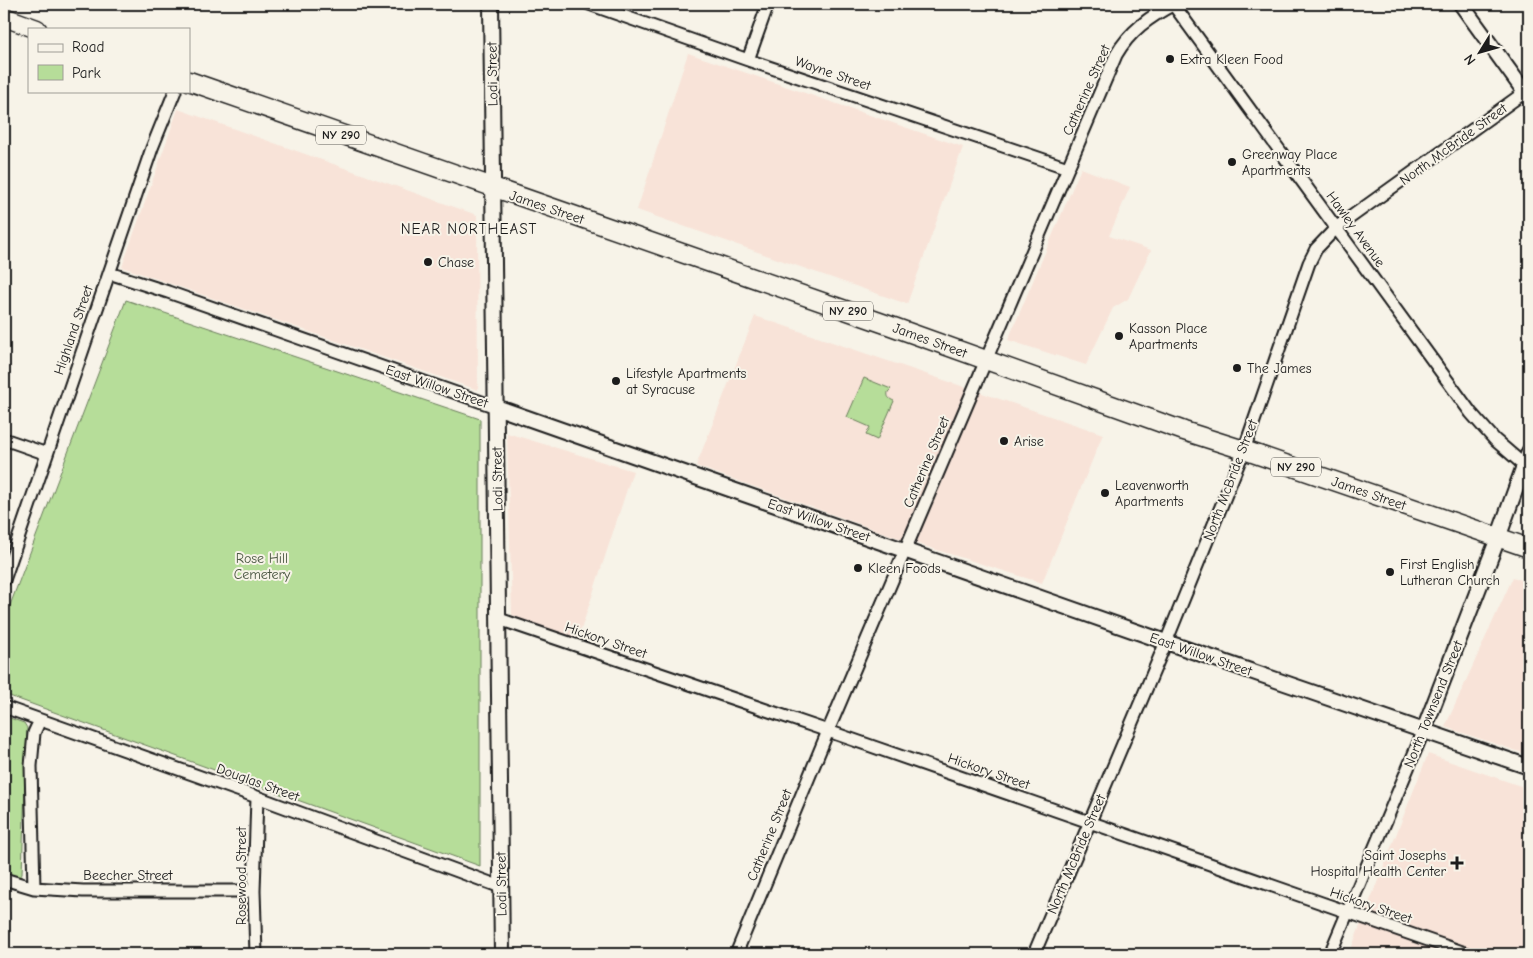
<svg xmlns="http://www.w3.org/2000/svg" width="1533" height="958" viewBox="0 0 1533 958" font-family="'Comic Neue',sans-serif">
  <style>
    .built { fill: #f8e3d8 }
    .green { fill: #b6dd99; stroke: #697c5a }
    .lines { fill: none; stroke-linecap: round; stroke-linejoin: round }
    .minor-casing { stroke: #1c1c1c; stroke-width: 15 }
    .tertiary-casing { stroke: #1c1c1c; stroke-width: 18 }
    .primary-casing { stroke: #1c1c1c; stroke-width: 21 }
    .minor { stroke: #f7f3e8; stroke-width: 11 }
    .tertiary { stroke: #f7f3e8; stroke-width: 14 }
    .primary { stroke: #f7f3e8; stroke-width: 18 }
    .poi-dot { fill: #1c1c1c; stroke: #f7f3e8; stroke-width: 2 }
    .labels { text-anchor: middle; stroke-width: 4; stroke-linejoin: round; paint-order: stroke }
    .shield { fill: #f7f3e8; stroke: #5e5c59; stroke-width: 1 }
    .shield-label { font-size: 12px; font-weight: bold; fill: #1c1c1c }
    .poi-label { font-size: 14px; fill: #1c1c1c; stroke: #f7f3e8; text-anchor: start }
    .street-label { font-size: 14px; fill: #1c1c1c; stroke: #f7f3e8 }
    .park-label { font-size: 14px; fill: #4a5642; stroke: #f7f3e8 }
    .neighbourhood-label { font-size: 15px; letter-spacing: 1px; fill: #1c1c1c; stroke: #f7f3e8 }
  </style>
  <rect width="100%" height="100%" fill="#f7f3e8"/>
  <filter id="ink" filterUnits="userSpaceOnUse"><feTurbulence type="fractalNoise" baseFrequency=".02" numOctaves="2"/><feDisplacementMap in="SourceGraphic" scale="10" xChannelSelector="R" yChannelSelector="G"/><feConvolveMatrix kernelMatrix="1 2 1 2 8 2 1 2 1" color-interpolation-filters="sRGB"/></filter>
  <g filter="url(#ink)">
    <path class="built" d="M688,53l275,94 -56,157 -270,-94z
      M178,109l299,106 1,175 -356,-123z
      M1081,168l49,19 -21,49 42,14 -23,49 -15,9 -27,57 -78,-25z
      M755,316l348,118 -61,149 -143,-45 -203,-72z
      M507,433l126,38 -56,171 -65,-27z
      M1513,577l16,6v172l-84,-28z
      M1428,754l101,35v165h-180z"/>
    <path class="green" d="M126,300l354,119v447l-476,-172v-73z
      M864,378l27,11 -3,3c-1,5 1,7 6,9l-17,39 -11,-5 4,-8 -23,-10z
      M4,716l20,7 3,5 -5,146 -2,4 -16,-6z"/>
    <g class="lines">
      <g class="minor-casing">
        <path id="minor" d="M589,4l159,56 320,108
          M1173,4l298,409 24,27 29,25
          M748,60l20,-56
          M109,273l59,19 328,115
          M4,439l43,15
          M4,580l148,-432 23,-57
          M499,619l329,112 640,223
          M4,707l253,90 244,90
          M4,879l30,9 49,3h171
          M34,888l-3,-122 3,-33 6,-13
          M256,954l-2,-63 3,-94
          M736,954l92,-223 288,-676c14,-24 33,-38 58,-51
          M1034,954l132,-312 78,-192 65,-187 7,-14 21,-22 188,-135
          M1330,954l94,-224"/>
      </g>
      <g class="tertiary-casing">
        <path id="tertiary" d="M491,4l11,950
          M1461,4l68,94
          M496,407l670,235 363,125
          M1424,730l74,-192 31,-86"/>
      </g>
      <g class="primary-casing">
        <path id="primary" d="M4,17l33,12
          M189,81l702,245 293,105 60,19 285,98"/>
      </g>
      <use href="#minor" class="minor"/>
      <use href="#tertiary" class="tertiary"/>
      <use href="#primary" class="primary"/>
    </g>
  </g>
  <g class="poi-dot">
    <circle cx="1170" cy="59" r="5"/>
    <circle cx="1232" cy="162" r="5"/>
    <circle cx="428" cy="262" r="5"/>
    <circle cx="1119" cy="336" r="5"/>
    <circle cx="1237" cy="368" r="5"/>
    <circle cx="616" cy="381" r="5"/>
    <circle cx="1004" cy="441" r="5"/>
    <circle cx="1105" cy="493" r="5"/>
    <circle cx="858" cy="568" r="5"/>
    <circle cx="1390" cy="572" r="5"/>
    <path d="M1454.5 855.5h5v5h5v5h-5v5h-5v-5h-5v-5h5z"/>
  </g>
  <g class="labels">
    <g class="shield">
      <rect x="316" y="125.5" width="50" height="19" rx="4"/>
      <rect x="823" y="301.5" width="50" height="19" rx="4"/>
      <rect x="1271" y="457.5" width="50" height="19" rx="4"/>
    </g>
    <g class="shield-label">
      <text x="341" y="139">NY 290</text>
      <text x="848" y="315">NY 290</text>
      <text x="1296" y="471">NY 290</text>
    </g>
    <g class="poi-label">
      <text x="1180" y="64">Extra Kleen Food</text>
      <text x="1242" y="159">Greenway Place<tspan x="1242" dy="16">Apartments</tspan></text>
      <text x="438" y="267">Chase</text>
      <text x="1129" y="333">Kasson Place<tspan x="1129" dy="16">Apartments</tspan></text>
      <text x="1247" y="373">The James</text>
      <text x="626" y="378">Lifestyle Apartments<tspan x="626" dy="16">at Syracuse</tspan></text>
      <text x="1014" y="446">Arise</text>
      <text x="1115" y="490">Leavenworth<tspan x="1115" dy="16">Apartments</tspan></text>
      <text x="1400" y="569">First English<tspan x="1400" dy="16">Lutheran Church</tspan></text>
      <text x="868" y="573">Kleen Foods</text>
      <text x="1446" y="860" text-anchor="end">Saint Josephs<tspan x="1446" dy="16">Hospital Health Center</tspan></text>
    </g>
    <g class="street-label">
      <text transform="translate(833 73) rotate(19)" y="5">Wayne Street</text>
      <text transform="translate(492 74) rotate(-91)" y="5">Lodi Street</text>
      <text transform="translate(1086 90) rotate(-66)" y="5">Catherine Street</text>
      <text transform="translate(1453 144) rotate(-36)" y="5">North McBride Street</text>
      <text transform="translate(547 207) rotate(19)" y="5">James Street</text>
      <text transform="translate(1356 229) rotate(54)" y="5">Hawley Avenue</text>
      <text transform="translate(73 330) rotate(-71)" y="5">Highland Street</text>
      <text transform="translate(930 340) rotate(20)" y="5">James Street</text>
      <text transform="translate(437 386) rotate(19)" y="5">East Willow Street</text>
      <text transform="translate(926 462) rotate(-67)" y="5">Catherine Street</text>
      <text transform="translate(497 479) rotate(-91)" y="5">Lodi Street</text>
      <text transform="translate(1230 480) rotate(-69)" y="5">North McBride Street</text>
      <text transform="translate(1369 493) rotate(19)" y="5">James Street</text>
      <text transform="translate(819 520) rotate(19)" y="5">East Willow Street</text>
      <text transform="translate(606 640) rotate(19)" y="5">Hickory Street</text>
      <text transform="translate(1201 654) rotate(19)" y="5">East Willow Street</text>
      <text transform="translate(1433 704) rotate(-68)" y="5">North Townsend Street</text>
      <text transform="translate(989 771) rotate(19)" y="5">Hickory Street</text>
      <text transform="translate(258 782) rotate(20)" y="5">Douglas Street</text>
      <text transform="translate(769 835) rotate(-68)" y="5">Catherine Street</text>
      <text transform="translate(1076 854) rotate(-67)" y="5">North McBride Street</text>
      <text x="128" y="880">Beecher Street</text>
      <text transform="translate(241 876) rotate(-90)" y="5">Rosewood Street</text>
      <text transform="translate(501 884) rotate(-91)" y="5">Lodi Street</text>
      <text transform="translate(1371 905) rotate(19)" y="5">Hickory Street</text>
    </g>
    <g class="park-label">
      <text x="262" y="563">Rose Hill<tspan x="262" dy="16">Cemetery</tspan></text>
    </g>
    <g class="neighbourhood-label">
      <text x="469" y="234">NEAR NORTHEAST</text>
    </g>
  </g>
  <rect width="1533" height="958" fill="none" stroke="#f7f3e8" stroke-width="20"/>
  <rect x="10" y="10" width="1513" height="938" fill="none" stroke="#1c1c1c" stroke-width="2" filter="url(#ink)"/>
  <rect x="28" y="28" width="162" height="65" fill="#f7f3e8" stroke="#9f9d96"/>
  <rect x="38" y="44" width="25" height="8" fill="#f7f3e8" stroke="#9f9d96"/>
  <text x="72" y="52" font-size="15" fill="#1c1c1c">Road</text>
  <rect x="38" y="65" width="25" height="15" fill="#b6dd99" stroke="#9f9d96"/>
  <text x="72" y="78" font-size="15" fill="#1c1c1c">Park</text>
  <g transform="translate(1480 52) rotate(233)" stroke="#f7f3e8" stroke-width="4" paint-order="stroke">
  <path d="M0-4L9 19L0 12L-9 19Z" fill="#1c1c1c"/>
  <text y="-8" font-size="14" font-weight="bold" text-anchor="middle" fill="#1c1c1c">N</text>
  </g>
</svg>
